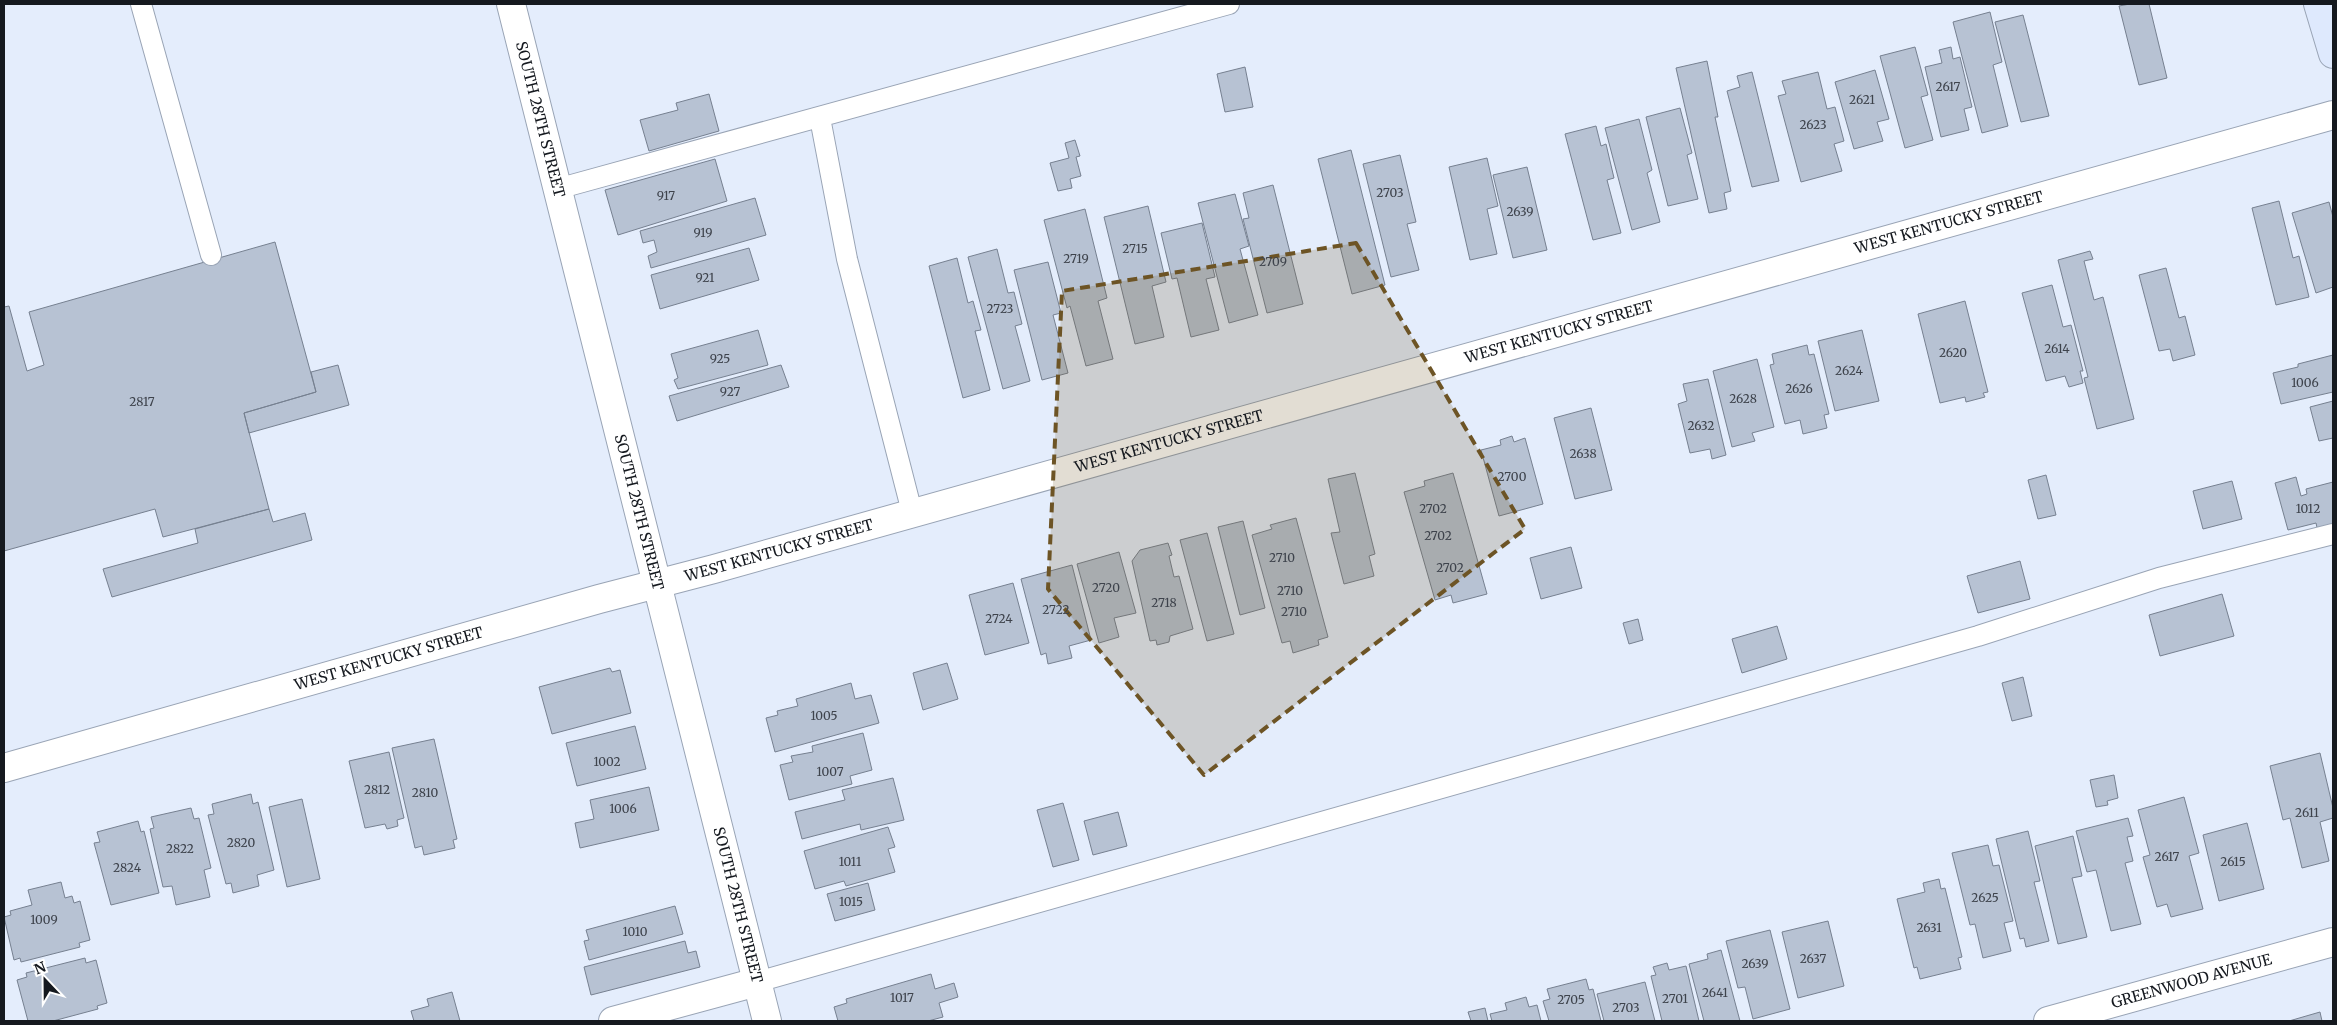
<svg xmlns="http://www.w3.org/2000/svg" width="2337" height="1025" viewBox="0 0 2337 1025" font-family="Merriweather,serif">
  <style>
    .building { fill: #b7c2d3; stroke: #768090 }
    .lines { fill: none; stroke-linecap: round; stroke-linejoin: round }
    .lane-casing { stroke: #99a4b5; stroke-width: 22 }
    .street-casing { stroke: #99a4b5; stroke-width: 30 }
    .secondary-casing { stroke: #99a4b5; stroke-width: 30 }
    .lane { stroke: #fff; stroke-width: 20 }
    .street { stroke: #fff; stroke-width: 28 }
    .secondary { stroke: #dee9fd; stroke-width: 28 }
    .marked { fill: #6d5425; fill-opacity: 0.2; stroke: #6d5425; stroke-width: 4; stroke-dasharray: 10 6; stroke-linejoin: round }
    .labels { text-anchor: middle; stroke-width: 4.5; stroke-linejoin: round; paint-order: stroke }
    .number-label { font-size: 12px; fill: #3e434c }
    .street-label { font-size: 15px; fill: #15191f; stroke: #fff }
  </style>
  <rect width="100%" height="100%" fill="#e4edfc"/>
  <path class="building" d="M2130,4h19l18,74 -28,7 -20,-79z
    M1990,12l12,50 -9,3 15,61 -26,7 -29,-111z
    M2023,15l26,101 -28,6 -26,-100z
    M1915,47l13,48 -7,2 12,43 -28,8 -25,-92z
    M1951,47l2,12 7,-2 12,50 -8,2 5,21 -28,7 -16,-70 17,-4 -3,-13z
    M1707,61l11,56h-3l16,74 -7,2 3,16 -18,4 -33,-145z
    M1245,67l8,40 -28,5 -8,-38z
    M1875,70l14,49 -12,3 6,19 -29,8 -19,-67z
    M1752,72l27,109 -27,6 -25,-96 13,-4 -3,-11z
    M1818,72l9,37 8,-2 9,34 -10,3 8,27 -41,11 -23,-86 8,-2 -4,-13z
    M709,94l10,37 -70,20 -9,-31 38,-10 -2,-7z
    M1680,108l12,45 -5,2 11,44 -30,7 -22,-89z
    M1639,119l13,51 -5,3 13,49 -28,8 -27,-102z
    M1596,126l5,20 5,-2 8,34 -7,2 14,53 -28,7 -28,-106z
    M1075,140l5,16 -4,1 5,19 -11,3 2,9 -14,3 -8,-28 19,-5 -4,-15z
    M1351,150l34,135 -33,9 -34,-135z
    M1400,155l16,67 -9,2 12,46 -28,7 -28,-113z
    M1487,158l11,48 -11,3 10,45 -27,6 -21,-93z
    M715,159l12,42 -109,34 -13,-45z
    M1527,167l20,83 -34,8 -20,-83z
    M1273,185l30,119 -36,9 -24,-94 6,-1 -6,-25z
    M1235,194l14,52 -9,3 18,66 -29,8 -31,-120z
    M755,198l11,37 -115,33 -3,-12 9,-4 -3,-12 -11,3 -3,-12z
    M2279,201l14,57 6,-2 10,41 -33,8 -24,-97z
    M2329,202l4,15v70l-17,6 -24,-80z
    M1148,206l18,76 -14,4 12,51 -29,7 -31,-127z
    M1085,209l22,89 -9,3 15,58 -27,7 -16,-60 -3,2 -23,-88z
    M1202,223l13,54 -9,2 13,51 -28,7 -14,-59 -5,1 -11,-46z
    M275,242l41,150 -72,21 25,96 -106,28 -8,-28 -151,42v-244l5,-1 18,65 17,-6 -15,-53z
    M749,248l10,32 -99,29 -9,-34z
    M997,249l11,44 6,-1 8,32 -7,2 15,55 -27,8 -35,-132z
    M2090,251l3,8 -9,2 10,39 9,-3 31,122 -37,10 -13,-51 4,-1 -30,-117z
    M957,258l11,45 5,-2 8,29 -6,1 15,59 -27,8 -34,-132z
    M1048,262l13,51 -8,2 15,58 -26,7 -28,-110z
    M2166,268l13,50 6,-2 10,39 -22,6 -3,-12 -11,2 -20,-76z
    M2052,285l11,42 8,-2 12,46h-3l3,12 -14,4 -4,-11 -19,5 -24,-88z
    M1965,301l23,91 -5,1 2,4 -19,5 -1,-5 -25,6 -22,-89z
    M758,330l10,35 -90,24 -4,-9 4,-2 -7,-24z
    M1862,330l17,71 -44,10 -17,-70z
    M1807,345l2,10 5,-1 15,60 -5,1 3,13 -24,6 -3,-14 -15,4 -15,-59 4,-1 -2,-10z
    M2333,355v37l-52,12 -8,-31 25,-6v-3z
    M1757,359l17,68 -22,6 3,8 -23,6 -19,-76z
    M338,365l11,40 -100,28 -5,-20 72,-21 -5,-20z
    M781,365l8,22 -112,34 -8,-25z
    M1708,379l18,76 -14,4 -2,-10 -20,4 -12,-49 9,-3 -4,-17z
    M2333,401v37l-14,3 -9,-34z
    M1591,408l21,82 -37,9 -21,-81z
    M1512,436l2,6 11,-4 18,66 -44,12 -18,-66 20,-5 -1,-5z
    M1355,473l20,81 -6,2 5,20 -30,8 -13,-51 9,-1 -12,-53z
    M1453,473l34,121 -34,9 -2,-8 -16,5 -31,-108 21,-6 -1,-5z
    M2046,475l10,40 -18,4 -10,-39z
    M2296,477l5,19 6,-2 -1,-5 27,-7v47l-15,3 -2,-9 -28,7 -13,-47z
    M2232,481l10,38 -39,10 -10,-38z
    M269,509l4,13 32,-9 7,27 -200,57 -9,-28 95,-26 -3,-14z
    M1296,518l32,119 -10,3 1,5 -26,8 -3,-12 -8,2 -30,-108 20,-6 -2,-4z
    M1243,521l22,87 -25,7 -22,-88z
    M1207,533l27,101 -27,7 -27,-101z
    M1168,543l4,12 -3,1 5,21 5,-1 14,53 -23,7 -1,6 -12,3 -1,-5 -6,1 -18,-80 8,-11z
    M1571,547l11,41 -41,11 -11,-41z
    M1119,552l17,61 -22,5 5,19 -20,6 -22,-79z
    M2020,561l10,38 -52,14 -11,-37z
    M1072,565l19,75 -22,6 3,12 -24,6 -2,-11 -5,2 -20,-76z
    M1013,583l16,60 -44,12 -16,-60z
    M2222,594l12,42 -74,20 -11,-41z
    M1638,619l5,21 -14,4 -6,-21z
    M1777,626l10,33 -45,14 -10,-34z
    M947,663l11,36 -35,11 -10,-37z
    M610,668l2,4 8,-2 11,43 -79,21 -13,-47z
    M2023,677l9,39 -20,5 -10,-38z
    M851,683l4,16 16,-4 8,28 -104,29 -9,-34 12,-3 -1,-4 21,-5 -2,-7z
    M635,726l11,43 -69,17 -11,-43z
    M863,733l9,37 -22,6 2,8 -63,16 -9,-35 13,-3 -2,-6 22,-4 -1,-6z
    M434,739l23,100 -4,1 2,8 -31,7 -2,-9 -7,2 -23,-100z
    M389,752l15,66 -7,2 1,6 -11,3 -2,-5 -20,4 -16,-67z
    M2320,753l13,55v10l-13,4 9,39 -27,7 -12,-50 -7,2 -13,-54z
    M2114,775l4,23 -11,3 1,4 -12,2 -6,-27z
    M893,778l11,42 -43,10 -1,-6 -58,15 -7,-27 50,-12 -3,-10z
    M649,787l10,43 -79,18 -5,-25 19,-4 -4,-19z
    M251,794l2,10 5,-2 16,68 -17,5 2,11 -26,7 -2,-10 -5,1 -18,-69 6,-1 -2,-10z
    M2184,797l15,56 -10,3 14,53 -32,8 -4,-13 -10,3 -14,-50 7,-2 -12,-45z
    M302,799l18,80 -33,8 -18,-80z
    M1063,803l16,57 -26,7 -16,-57z
    M191,808l3,11 5,-1 12,50 -7,2 6,27 -34,8 -4,-19 -9,1 -13,-58 4,-1 -3,-11z
    M1118,812l9,34 -34,9 -9,-34z
    M2128,818l5,18 -6,1 6,24 -8,2 16,61 -30,7 -15,-61 -9,2 -11,-41z
    M138,821l3,11 3,-1 15,62 -48,12 -17,-62 6,-1 -3,-10z
    M2247,823l17,66 -45,12 -16,-66z
    M888,827l7,20 -7,2 7,23 -49,14 -2,-5 -29,8 -11,-38z
    M2028,831l12,50 -6,1 15,59 -23,6 -2,-9 -4,1 -24,-100z
    M2073,836l9,40 -10,2 15,59 -29,7 -23,-98z
    M1988,845l5,21 6,-1 14,56 -9,2 7,28 -28,7 -8,-34 -5,1 -18,-72z
    M1939,879l2,10 4,-1 17,69 -4,1 3,11 -41,10 -3,-12 -3,1 -17,-69 28,-7 -2,-9z
    M61,882l4,16 7,-2 2,7 6,-2 10,39 -11,3 1,4 -59,15 -1,-4 -6,2 -10,-43 7,-2 -1,-4 22,-6 -4,-15z
    M868,883l7,27 -40,11 -8,-27z
    M675,906l8,28 -94,26 -5,-19 5,-1 -3,-10z
    M1828,921l16,65 -46,12 -16,-66z
    M1770,930l20,79 -37,10 -8,-32 -7,1 -12,-47z
    M685,941l3,12 8,-2 4,16 -109,28 -7,-28z
    M1721,950l19,71h-36l-15,-57 19,-5 -1,-5z
    M85,958l1,5 10,-3 11,43 -10,3 1,3 -45,12h-25l-11,-41 10,-3 -1,-4z
    M1667,963l2,7 17,-4 13,55h-37l-11,-45 5,-1 -3,-8z
    M931,974l4,15 19,-6 4,14 -19,6 4,14 -15,4h-90l-4,-14 13,-4 -1,-4z
    M1586,979l3,11 4,-1 8,32h-52l-6,-20 7,-2 -3,-10z
    M1645,982l10,39h-51l-7,-27z
    M452,992l8,29h-46l-3,-10 18,-5 -2,-7z
    M1526,997l3,10 8,-2 4,16h-49l-2,-7 17,-4 -2,-7z
    M1485,1008l3,13h-17l-3,-9z
    M2320,1012l2,9h-33z"/>
  <g class="lines">
    <g class="lane-casing">
      <path id="lane" d="M141,4l70,251
        M820,118l27,141 65,253
        M557,189l672,-185
        M757,982l1221,-346 181,-58 174,-44"/>
    </g>
    <g class="street-casing">
      <g id="street">
        <path id="s1" d="M511,4l256,1017"/>
        <path id="s2" d="M4,768l595,-169 115,-30 1619,-454"/>
        <path d="M613,1021l144,-39"/>
        <path id="s3" d="M2048,1021l285,-79"/>
      </g>
    </g>
    <g class="secondary-casing">
      <path id="secondary" d="M2318,4l15,50"/>
    </g>
    <use href="#lane" class="lane"/>
    <use href="#street" class="street"/>
    <use href="#secondary" class="secondary"/>
  </g>
  <path class="marked" d="M1356,243l169,286 -321,246 -156,-186 14,-298z"/>
  <g class="labels">
    <g class="number-label">
      <text x="1948" y="91">2617</text>
      <text x="1862" y="104">2621</text>
      <text x="1813" y="129">2623</text>
      <text x="1390" y="197">2703</text>
      <text x="666" y="200">917</text>
      <text x="1520" y="216">2639</text>
      <text x="703" y="237">919</text>
      <text x="1135" y="253">2715</text>
      <text x="1076" y="263">2719</text>
      <text x="1273" y="266">2709</text>
      <text x="705" y="282">921</text>
      <text x="1000" y="313">2723</text>
      <text x="2057" y="353">2614</text>
      <text x="1953" y="357">2620</text>
      <text x="720" y="363">925</text>
      <text x="1849" y="375">2624</text>
      <text x="2305" y="387">1006</text>
      <text x="1799" y="393">2626</text>
      <text x="730" y="396">927</text>
      <text x="1743" y="403">2628</text>
      <text x="142" y="406">2817</text>
      <text x="1701" y="430">2632</text>
      <text x="1583" y="458">2638</text>
      <text x="1512" y="481">2700</text>
      <text x="1433" y="513">2702</text>
      <text x="2308" y="513">1012</text>
      <text x="1438" y="540">2702</text>
      <text x="1282" y="562">2710</text>
      <text x="1450" y="572">2702</text>
      <text x="1106" y="592">2720</text>
      <text x="1290" y="595">2710</text>
      <text x="1164" y="607">2718</text>
      <text x="1056" y="614">2722</text>
      <text x="1294" y="616">2710</text>
      <text x="999" y="623">2724</text>
      <text x="824" y="720">1005</text>
      <text x="607" y="766">1002</text>
      <text x="830" y="776">1007</text>
      <text x="377" y="794">2812</text>
      <text x="425" y="797">2810</text>
      <text x="623" y="813">1006</text>
      <text x="2307" y="817">2611</text>
      <text x="241" y="847">2820</text>
      <text x="180" y="853">2822</text>
      <text x="2167" y="861">2617</text>
      <text x="850" y="866">1011</text>
      <text x="2233" y="866">2615</text>
      <text x="127" y="872">2824</text>
      <text x="1985" y="902">2625</text>
      <text x="851" y="906">1015</text>
      <text x="44" y="924">1009</text>
      <text x="1929" y="932">2631</text>
      <text x="635" y="936">1010</text>
      <text x="1813" y="963">2637</text>
      <text x="1755" y="968">2639</text>
      <text x="1715" y="997">2641</text>
      <text x="902" y="1002">1017</text>
      <text x="1675" y="1003">2701</text>
      <text x="1571" y="1004">2705</text>
      <text x="1626" y="1012">2703</text>
    </g>
    <g class="street-label">
      <text dy="5" stroke="none"><textPath href="#s1" startOffset="119">SOUTH 28TH STREET</textPath></text>
      <text dy="5" stroke="none"><textPath href="#s2" startOffset="2020">WEST KENTUCKY STREET</textPath></text>
      <text dy="5" stroke="none"><textPath href="#s2" startOffset="1615">WEST KENTUCKY STREET</textPath></text>
      <text dy="5" stroke="none"><textPath href="#s2" startOffset="1210">WEST KENTUCKY STREET</textPath></text>
      <text dy="5" stroke="none"><textPath href="#s1" startOffset="524">SOUTH 28TH STREET</textPath></text>
      <text dy="5" stroke="none"><textPath href="#s2" startOffset="805">WEST KENTUCKY STREET</textPath></text>
      <text dy="5" stroke="none"><textPath href="#s2" startOffset="400">WEST KENTUCKY STREET</textPath></text>
      <text dy="5" stroke="none"><textPath href="#s1" startOffset="929">SOUTH 28TH STREET</textPath></text>
      <text dy="5" stroke="none"><textPath href="#s3" startOffset="149">GREENWOOD AVENUE</textPath></text>
    </g>
  </g>
  <rect width="2337" height="1025" fill="none" stroke="#15191f" stroke-width="10"/>
  <g transform="translate(45 980) rotate(338)" stroke="#ffffff" stroke-width="4" paint-order="stroke">
  <path d="M0-4L9 19L0 12L-9 19Z" fill="#15191f"/>
  <text y="-8" font-size="14" font-weight="bold" text-anchor="middle" fill="#15191f">N</text>
  </g>
</svg>
